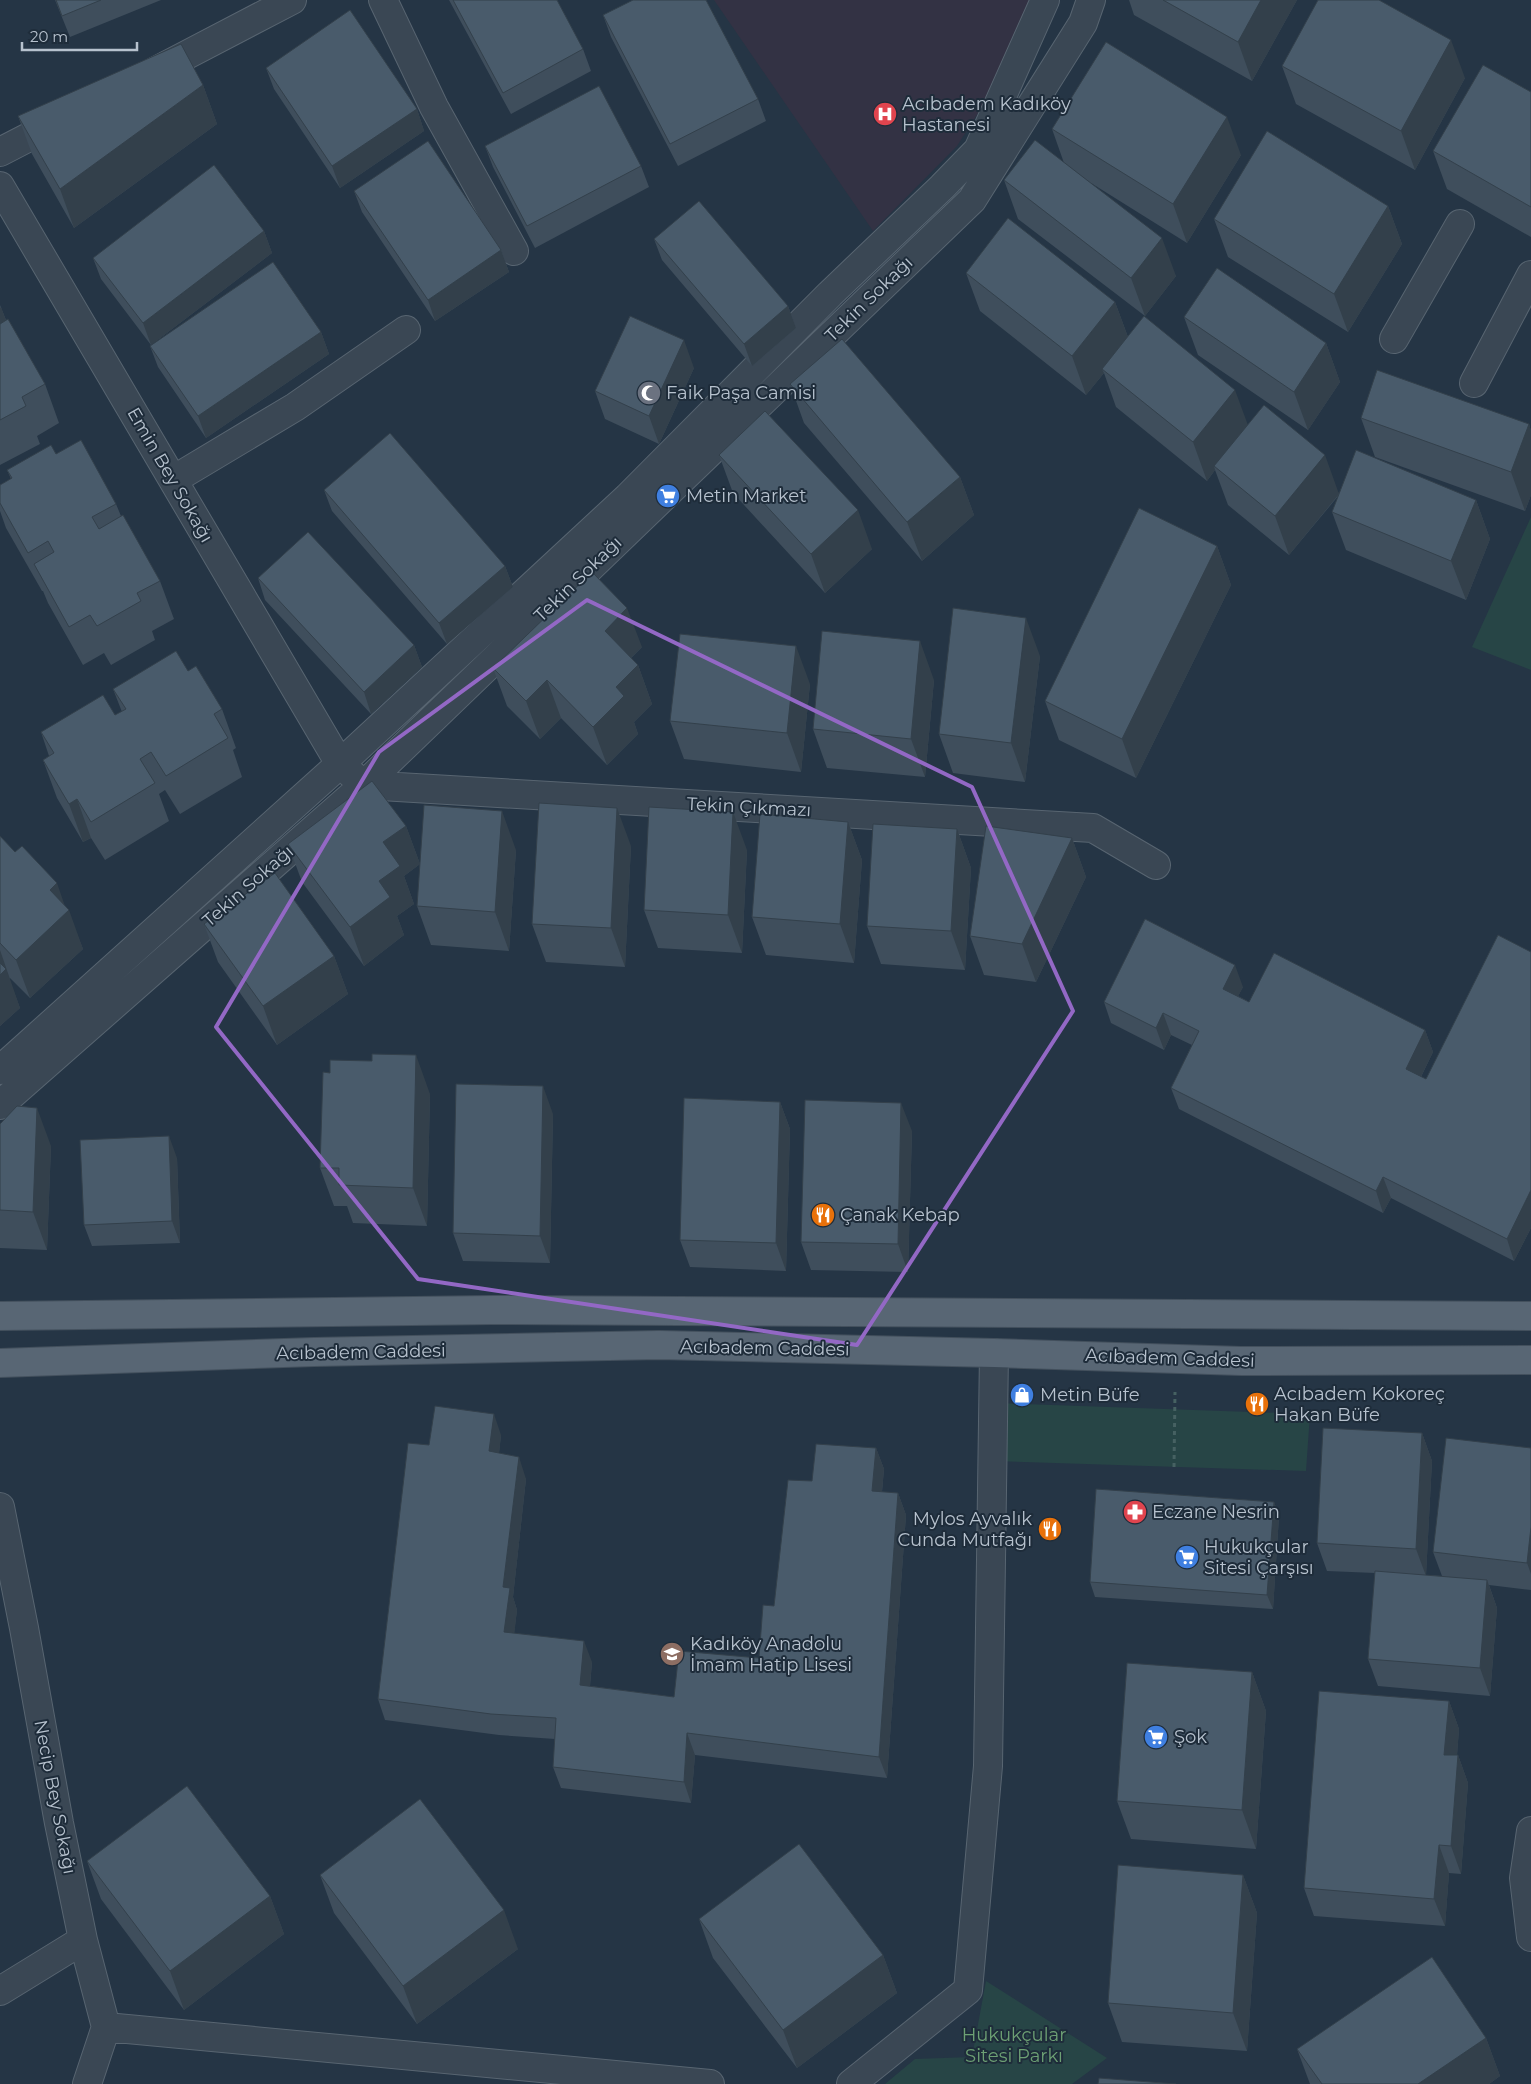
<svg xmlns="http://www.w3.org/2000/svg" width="1531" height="2084" viewBox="0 0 1531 2084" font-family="Montserrat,sans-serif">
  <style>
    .medical { fill: #333244 }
    .green { fill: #274546 }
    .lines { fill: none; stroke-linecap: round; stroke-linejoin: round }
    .minor-casing { stroke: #586571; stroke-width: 30 }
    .major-casing { stroke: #43505d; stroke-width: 30 }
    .path { stroke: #466162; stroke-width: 3; stroke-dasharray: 4 4; stroke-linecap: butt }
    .minor { stroke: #3a4754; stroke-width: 28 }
    .major { stroke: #586674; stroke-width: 28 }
    .wall { fill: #3f4e5c }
    .shaded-wall { fill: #33404b }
    .building { fill: #495b6b; stroke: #33404b }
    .marked { fill: none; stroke: #9368c5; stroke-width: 4; stroke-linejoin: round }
    .labels { text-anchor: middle; stroke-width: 4; stroke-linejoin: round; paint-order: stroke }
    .poi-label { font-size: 18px; fill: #b7c2ce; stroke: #1e2c3a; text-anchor: start }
    .street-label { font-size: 18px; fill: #b7c2ce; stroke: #1e2c3a }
    .park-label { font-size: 18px; fill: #6da074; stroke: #1e2c3a }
  </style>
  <rect width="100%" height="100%" fill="#253545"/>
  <path class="medical" d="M714,0h321l-37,82 -41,64 -84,85z"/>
  <path class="green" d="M1531,517v153l-59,-23z
    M993,1403l317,11 -4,57 -312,-10z
    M986,1981l121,77 -35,26h-187l30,-25 57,-2z"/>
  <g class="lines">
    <g class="minor-casing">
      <path id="minor" d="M383,0l51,107 80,144
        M154,72l138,-72
        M0,152l58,-30
        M0,186l340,578 24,21 729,43 63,37
        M1394,339l66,-115
        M1474,383l57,-108
        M173,480l122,-73 111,-77
        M0,1070l340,-306 288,-267 202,-203 112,-107 36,-37 67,-150
        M0,1105l364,-320 608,-585 111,-177 8,-23
        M0,1507l24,121 35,195 24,117 23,87 -19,57
        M1531,1831l-7,47 7,59
        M0,1991l83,-51
        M106,2027l604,57
        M851,2084l117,-94 20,-224 6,-413"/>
    </g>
    <g class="major-casing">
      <path id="major" d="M0,1316l492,-6 1039,6
        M0,1363l314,-11 345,-7 335,8 247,8 290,-1"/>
    </g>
    <path class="path" d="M1174,1467l1,-75"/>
    <use href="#minor" class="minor"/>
    <use href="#major" class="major"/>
  </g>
  <path class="wall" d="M55,0h106l-91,37z
    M449,0h4l130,49 8,22 -80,43z
    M1129,0h168l-45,81 -118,-66z
    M603,15l155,84 8,22 -88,45 -67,-129z
    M1282,66l183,12 -50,92 -119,-66z
    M266,68l151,41 7,22 -84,57 -66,-99z
    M203,85l14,39 -143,104 -42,-74 -14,-38z
    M1531,92v145l-84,-48 -14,-38z
    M1052,129l189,26 -54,88 -96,-60 85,93 -31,40 -127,-97 -14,-39 60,-17z
    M485,146l156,20 8,21 -114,61 -42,-81z
    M354,191l147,59 8,22 -74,49 -73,-109z
    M1388,206l14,38 -54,88 -120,-75 -14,-38z
    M264,231l8,22 -121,92 -50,-66 -8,-21z
    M654,239l134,67 8,22 -44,38 -90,-106z
    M966,273l149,29 13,35 211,156 137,7 14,39 -24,61 -120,-50 -14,-38 7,-17 -50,60 -61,-50 -13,-35 -8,11 -91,-74 -12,-34 -18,22 -106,-84z
    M0,305l6,15 39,64 14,39 -22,13 3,8 -40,21z
    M1184,317l142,26 14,39 -32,48 -110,-75z
    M321,332l8,22 -123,84 -48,-71 -8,-21z
    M694,368l-35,76 -54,-25 -10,-28z
    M790,384l170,93 14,38 -52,46 -118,-138z
    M1361,418l168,6 2,7v64l-6,16 -150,-54z
    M56,454l60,50 5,12 39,65 14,38 -22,12 3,9 -44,25 -7,-12 -21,12 -35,-62 -5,-12h-1l-36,-63 -6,-17v-26l11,-6 -4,-9z
    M719,455l153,94 -47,44 -92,-100z
    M324,490l181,76 8,21 -66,57 -115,-133z
    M1217,546l14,39 -95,193 -77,-38 -14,-39z
    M258,578l156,67 8,22 -51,47 -106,-114z
    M642,647l-11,11 7,7 14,39 -18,18 4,12 -31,31 -46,-47 -21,21 -33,-33 -14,-38z
    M1040,656l-15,126 -72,-9 -14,-39z
    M188,671l34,38 14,39 -3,2 9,27 -62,37 -15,-24 -6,4 10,27 -64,39 -14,-22 -8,4 -26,-44 -14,-38 6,-4 -8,-24 74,-17 7,-3 -9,-23z
    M934,680l-9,97 -98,-9 -14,-39z
    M810,684l-9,88 -117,-13 -14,-38z
    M848,822l14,38 -8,103 -88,-8 -14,-38z
    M406,826l14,38 -16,12 10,28 -17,12 7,19 -40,31 -62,-84 -14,-38z
    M957,829l14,39 -6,102 -84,-6 -14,-38z
    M0,836l66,71 17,42 -53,49 -20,-20 -1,1 11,29 -20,18z
    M1072,838l14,39 -50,105 -52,-7 -14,-39z
    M631,846l-6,121 -79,-5 -14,-38z
    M516,850l-7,101 -78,-6 -14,-39z
    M747,850l-5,103 -84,-5 -14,-38z
    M204,924l130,32 14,38 -71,51 -59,-83z
    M1531,952v276l-17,33 -123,-63 -8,15 -204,-104 -8,-21 21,-43 -21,-10 -7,15 -53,-27 -7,-21 139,-15 -5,9 11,6 176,28 8,22 -12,25 5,2z
    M372,1061l58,33 -3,132 -74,-3 -6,-17h-13l-14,-38 10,-95z
    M780,1102l10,27 -4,142 -96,-4 -10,-27z
    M553,1114l-3,149 -87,-2 -10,-28z
    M0,1124l51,22 -4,104 -47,-2z
    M912,1131l-4,141 -97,-2 -10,-28z
    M177,1158l3,85 -88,3 -8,-21z
    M1422,1433l10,28 -6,114 16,1 -9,-24 98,-104v142l-42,-5 8,23 -7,88 -112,-10 -10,-27 7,-86 -48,-2 -10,-28z
    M501,1435l-2,18 27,26 -13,118 4,13 -3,23 78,29 -2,24 84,11 85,-39 15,-52 38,-125 64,-33 8,21 -2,23 16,1 8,22 -19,263 -192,-23 -4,48 -130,-15 -8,-21 2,-28 -56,-4 -114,-15 -7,-21 51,-254z
    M1274,1502l5,14 -6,93 -178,-12 -5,-15z
    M1252,1672l14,39 -10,138 -125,-10 -14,-38z
    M1449,1701l10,28 -2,26h1l10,28 -7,91 -12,-1 -4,53 -131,-10 -10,-28z
    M87,1861l183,35 14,38 -100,76 -83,-111z
    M320,1875l198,74 -101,75 -83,-111z
    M1243,1875l14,38 -10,138 -125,-9 -14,-39z
    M699,1919l184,36 14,38 -100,75 -84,-110z
    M1486,2038l14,38 -11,8h-179l-13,-35z"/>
  <path class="shaded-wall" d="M1261,0h36l-45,81 -14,-39z
    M1451,40l14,38 -50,92 -14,-39z
    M203,85l14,39 -143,104 -14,-39z
    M417,109l7,22 -84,57 -8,-22z
    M1227,117l14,38 -54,88 -14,-39z
    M1388,206l14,38 -54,88 -14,-38z
    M264,231l8,22 -121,92 -8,-22z
    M1162,238l14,38 -31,40 -14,-38z
    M501,250l8,22 -74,49 -7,-21z
    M1115,302l14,38 -27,29 2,4 -18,22 -14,-39z
    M788,306l8,22 -44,38 -8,-22z
    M1,307l14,38 -15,10v-47z
    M321,332l8,22 -123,84 -8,-22z
    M684,340l10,28 -35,76 -10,-28z
    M1326,343l14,39 -32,48 -14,-38z
    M1235,390l14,38 -35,38 1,4 -8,11 -14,-39z
    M1529,424l2,7v64l-6,16 -14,-39z
    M1325,455l14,39 -50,61 -14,-39z
    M960,477l14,38 -52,46 -15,-39z
    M1476,500l14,39 -24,61 -15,-39z
    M858,510l14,39 -47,44 -14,-39z
    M1217,546l14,39 -95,193 -14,-39z
    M505,566l8,21 -66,57 -8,-21z
    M627,608l15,39 -23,22 -14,-38z
    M1026,618l14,38 -15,126 -14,-39z
    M920,641l14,39 -9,97 -14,-38z
    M414,645l8,22 -51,47 -7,-22z
    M796,646l14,38 -9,88 -14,-39z
    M638,665l14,39 -18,18 4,12 -31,31 -14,-38 23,-40z
    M547,680l14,38 -21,21 -14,-38z
    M77,799l14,39 -8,4 -14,-38z
    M617,808l14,38 -6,121 -14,-39z
    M502,811l14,39 -7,101 -14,-39z
    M733,812l14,38 -5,103 -14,-38z
    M848,822l14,38 -8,103 -14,-39z
    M406,826l14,38 -16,12 10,28 -17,12 7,19 -40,31 -14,-39 33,-85z
    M957,829l14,39 -6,102 -14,-39z
    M1072,838l14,39 -50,105 -14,-38z
    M57,883l10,29 2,-2 14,39 -53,49 -14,-38 34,-70z
    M0,950l20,58 -20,18z
    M334,956l14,38 -71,51 -14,-39z
    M1235,965l8,22 -12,23 -8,-21z
    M1163,1013l8,22 -7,15 -8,-22z
    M1425,1030l8,22 -19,39 -8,-22z
    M416,1055l14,39 -3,132 -14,-38z
    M543,1086l10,28 -3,149 -10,-27z
    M780,1102l10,27 -4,142 -10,-28z
    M901,1103l11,28 -4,141 -10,-28z
    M37,1108l14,38 -4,104 -14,-38z
    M169,1136l8,22 3,85 -8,-22z
    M1383,1177l8,21 -8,15 -7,-22z
    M1531,1190v38l-17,33 -7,-22z
    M494,1414l7,21 -4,37 -8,-21z
    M1422,1433l10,28 -6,115 -10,-27z
    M876,1448l8,21 -4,43 -8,-21z
    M519,1457l7,22 -13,118 4,13 -5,44 -8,-22 -1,-45z
    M898,1493l8,22 -19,263 -8,-21z
    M1274,1502l5,14 -6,93 -6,-14z
    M1531,1527v47l-4,-11z
    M1487,1580l10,28 -7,88 -10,-28z
    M584,1641l8,21 -4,44 -8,-21z
    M1252,1672l14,39 -10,138 -14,-39z
    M1449,1701l10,28 -4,53 -11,-27z
    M687,1733l8,22 -4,48 -7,-21z
    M1458,1755l10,28 -7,91 -10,-28z
    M1439,1845l10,28 -4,53 -11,-27z
    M1243,1875l14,38 -10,138 -14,-38z
    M270,1896l14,38 -100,76 -14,-39z
    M504,1910l14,39 -101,75 -14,-38z
    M883,1955l14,38 -100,75 -14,-38z
    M1486,2038l14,38 -11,8h-71z"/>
  <path class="building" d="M56,0h45l-39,16z
    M453,0h104l26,49 -80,44z
    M633,0h73l52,99 -88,45 -67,-129z
    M1163,0h98l-23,42z
    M1318,0h61l72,40 -50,91 -119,-65z
    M350,10l67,99 -85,57 -66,-98z
    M1106,42l121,75 -54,87 -121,-75z
    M181,44l22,41 -143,104 -42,-73z
    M1483,65l48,27v115l-98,-56z
    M599,86l42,80 -114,60 -42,-80z
    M1267,131l121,75 -54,88 -120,-75z
    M1035,140l127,98 -31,40 -127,-98z
    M428,141l73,109 -73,50 -74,-109z
    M214,165l50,66 -121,92 -50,-65z
    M699,201l89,105 -44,38 -90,-105z
    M1008,218l107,84 -43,54 -106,-83z
    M273,262l48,70 -123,84 -48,-70z
    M1217,268l109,75 -32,49 -110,-75z
    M630,316l54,24 -35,76 -54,-25z
    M1144,316l91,74 -42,52 -91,-73z
    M8,319l37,65 -23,13 4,9 -26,14v-96z
    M842,339l118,138 -53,45 -117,-138z
    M1377,370l152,54 -18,48 -150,-54z
    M1264,405l61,50 -50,61 -61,-50z
    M765,411l93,99 -47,44 -92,-99z
    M390,433l115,133 -66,57 -115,-133z
    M81,440l35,64 -24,13 7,12 24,-14 37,66 -23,12 4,8 -44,25 -7,-11 -21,12 -35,-63 20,-12 -6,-11 -20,12 -28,-50v-18l12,-7 -5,-8 44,-25 5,9z
    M1356,450l120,50 -25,61 -119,-49z
    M1139,508l78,38 -95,193 -77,-38z
    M308,532l106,113 -50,47 -106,-114z
    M592,572l35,36 -22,23 33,34 -22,22 8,9 -31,31 -46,-47 -21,21 -33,-33z
    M953,608l73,10 -15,125 -72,-9z
    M822,631l98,10 -9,98 -98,-10z
    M680,634l116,12 -9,87 -117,-12z
    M176,651l12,20 8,-5 26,43 -8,5 14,24 -62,38 -15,-24 -11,7 15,24 -64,39 -14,-23 -8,5 -26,-44 11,-7 -13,-21 62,-37 12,20 11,-6 -13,-20z
    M372,781l34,45 -23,16 17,24 -21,15 11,16 -40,30 -62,-83z
    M539,803l78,5 -6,120 -79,-4z
    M424,805l78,6 -7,101 -78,-6z
    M649,807l84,5 -5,103 -84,-5z
    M760,814l88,8 -8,102 -88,-7z
    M873,824l84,5 -6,102 -84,-5z
    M986,826l86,12 -50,106 -52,-8z
    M0,836l15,16 7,-6 35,37 -7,7 19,20 -53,50 -16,-17z
    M275,873l59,83 -71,50 -59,-82z
    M1145,919l90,46 -12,24 26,13 25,-49 151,77 -19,39 20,10 72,-144 33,17v238l-24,49 -124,-62 -7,14 -205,-103 28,-57 -36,-18 -7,15 -52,-26z
    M0,963l6,6 -6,6z
    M372,1054l44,1 -3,133 -74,-3v-17h-19l3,-96 7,1v-13l42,1z
    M456,1084l87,2 -3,150 -87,-3z
    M684,1098l96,4 -4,141 -96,-3z
    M805,1100l96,3 -3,141 -97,-2z
    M17,1106l20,2 -4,104 -33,-2v-86z
    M169,1136l3,85 -88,4 -4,-85z
    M435,1406l59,8 -5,37 30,6 -16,130 7,1 -6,44 80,9 -4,44 94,12 5,-46 80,7 4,-53 11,1 14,-126 24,1 4,-37 60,4 -4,43 26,2 -19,264 -192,-24 -3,49 -131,-15 3,-49 -65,-4 -113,-15 30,-256 21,2z
    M1323,1428l99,5 -6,116 -99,-6z
    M1446,1438l85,10v79l-4,36 -94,-11z
    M1096,1489l178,13 -7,93 -177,-13z
    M1375,1571l112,9 -7,88 -112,-9z
    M1127,1663l125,9 -10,138 -125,-9z
    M1319,1691l130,10 -5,54h14l-7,91 -12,-1 -5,54 -130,-11z
    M187,1786l83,110 -100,75 -83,-110z
    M420,1799l84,111 -101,76 -83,-111z
    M799,1844l84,111 -100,75 -84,-111z
    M1118,1865l125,10 -10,138 -125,-10z
    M1432,1957l54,81 -68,46h-96l-25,-35z
    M1099,2078l77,6h-78z"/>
  <path class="marked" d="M587,600l385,187 101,224 -216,334 -439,-66 -202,-252 163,-275z"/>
  <defs>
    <g id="hospital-disc" transform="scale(1.25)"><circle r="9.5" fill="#e0444e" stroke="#1e2c3a"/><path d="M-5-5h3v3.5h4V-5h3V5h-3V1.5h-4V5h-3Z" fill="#fff"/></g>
    <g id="mosque-disc" transform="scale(1.25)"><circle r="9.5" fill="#6b7280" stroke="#1e2c3a"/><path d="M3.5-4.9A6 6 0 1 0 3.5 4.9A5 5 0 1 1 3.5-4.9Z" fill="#fff"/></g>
    <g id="supermarket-disc" transform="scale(1.25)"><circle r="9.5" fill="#3f7fe0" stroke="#1e2c3a"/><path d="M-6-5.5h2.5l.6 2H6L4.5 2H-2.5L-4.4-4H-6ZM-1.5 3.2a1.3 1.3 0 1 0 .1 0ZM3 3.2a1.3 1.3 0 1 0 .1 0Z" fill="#fff"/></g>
    <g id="restaurant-disc" transform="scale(1.25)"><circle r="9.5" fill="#e8710a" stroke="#1e2c3a"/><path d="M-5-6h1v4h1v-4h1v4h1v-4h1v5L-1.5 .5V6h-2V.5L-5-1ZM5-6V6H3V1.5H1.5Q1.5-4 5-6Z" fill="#fff"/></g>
    <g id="shop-disc" transform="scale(1.25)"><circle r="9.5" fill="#3f7fe0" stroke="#1e2c3a"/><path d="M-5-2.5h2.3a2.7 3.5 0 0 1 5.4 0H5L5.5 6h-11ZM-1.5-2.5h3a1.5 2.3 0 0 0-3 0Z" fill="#fff"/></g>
    <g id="pharmacy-disc" transform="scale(1.25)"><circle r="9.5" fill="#e0444e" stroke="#1e2c3a"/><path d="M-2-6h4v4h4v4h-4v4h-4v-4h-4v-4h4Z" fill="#fff"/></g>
    <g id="school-disc" transform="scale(1.25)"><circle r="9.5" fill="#8d6e63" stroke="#1e2c3a"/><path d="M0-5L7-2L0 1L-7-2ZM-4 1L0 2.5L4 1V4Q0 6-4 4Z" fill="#fff"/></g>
  </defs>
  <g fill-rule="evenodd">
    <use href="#hospital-disc" x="885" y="114"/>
    <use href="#mosque-disc" x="649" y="393"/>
    <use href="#supermarket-disc" x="668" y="496"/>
    <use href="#restaurant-disc" x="823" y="1215"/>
    <use href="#shop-disc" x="1022" y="1395"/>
    <use href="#restaurant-disc" x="1257" y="1404"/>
    <use href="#pharmacy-disc" x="1135" y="1512"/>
    <use href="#restaurant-disc" x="1050" y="1529"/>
    <use href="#supermarket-disc" x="1187" y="1557"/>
    <use href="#school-disc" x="672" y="1654"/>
    <use href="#supermarket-disc" x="1156" y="1737"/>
  </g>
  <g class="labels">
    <g class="poi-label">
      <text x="902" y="110">Acıbadem Kadıköy<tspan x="902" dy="21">Hastanesi</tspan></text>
      <text x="666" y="399">Faik Paşa Camisi</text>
      <text x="686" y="502">Metin Market</text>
      <text x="840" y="1221">Çanak Kebap</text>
      <text x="1274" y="1400">Acıbadem Kokoreç<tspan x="1274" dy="21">Hakan Büfe</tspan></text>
      <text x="1040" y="1401">Metin Büfe</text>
      <text x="1152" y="1518">Eczane Nesrin</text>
      <text x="1032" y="1525" text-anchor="end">Mylos Ayvalık<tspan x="1032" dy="21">Cunda Mutfağı</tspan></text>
      <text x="1204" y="1553">Hukukçular<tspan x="1204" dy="21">Sitesi Çarşısı</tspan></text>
      <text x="690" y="1650">Kadıköy Anadolu<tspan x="690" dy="21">İmam Hatip Lisesi</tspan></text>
      <text x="1174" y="1743">Şok</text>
    </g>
    <g class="street-label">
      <text transform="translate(869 299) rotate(-44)" y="6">Tekin Sokağı</text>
      <text transform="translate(170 475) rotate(60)" y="6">Emin Bey Sokağı</text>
      <text transform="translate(578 579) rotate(-44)" y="6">Tekin Sokağı</text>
      <text transform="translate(749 807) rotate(3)" y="6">Tekin Çıkmazı</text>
      <text transform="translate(248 886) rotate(-41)" y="6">Tekin Sokağı</text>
      <text transform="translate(765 1348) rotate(1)" y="6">Acıbadem Caddesi</text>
      <text transform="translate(361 1352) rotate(-1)" y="6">Acıbadem Caddesi</text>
      <text transform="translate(1170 1358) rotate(2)" y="6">Acıbadem Caddesi</text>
      <text transform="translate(55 1797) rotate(79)" y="6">Necip Bey Sokağı</text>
    </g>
    <g class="park-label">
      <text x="1014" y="2041">Hukukçular<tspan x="1014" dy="21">Sitesi Parkı</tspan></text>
    </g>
  </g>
  <path d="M22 42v8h115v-8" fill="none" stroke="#b7c2ce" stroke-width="2.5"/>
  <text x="30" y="42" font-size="15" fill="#b7c2ce" stroke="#1e2c3a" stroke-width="4" paint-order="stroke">20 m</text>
</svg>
